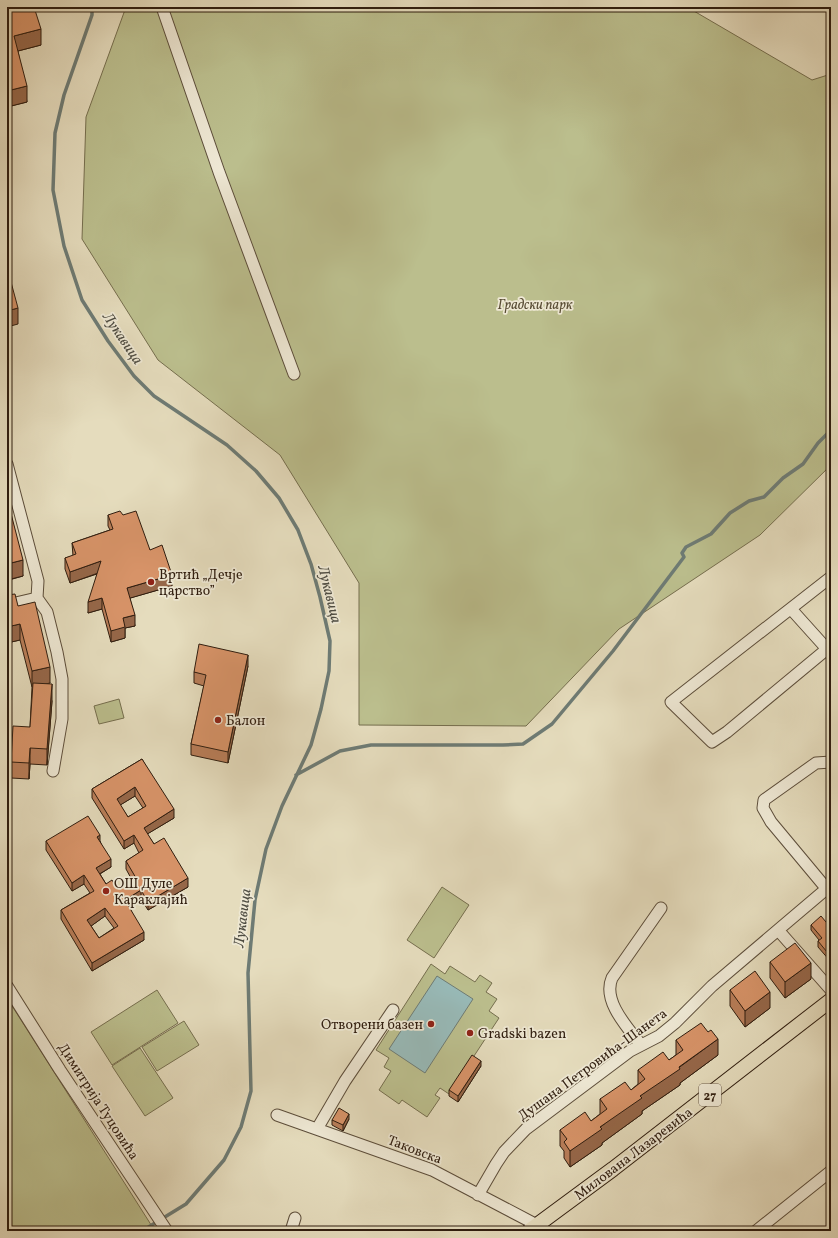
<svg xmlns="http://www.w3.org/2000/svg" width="838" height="1238" viewBox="0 0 838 1238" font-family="Vollkorn,serif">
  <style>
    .green { fill: #bbbe8d; stroke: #756e4e }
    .water { fill: #98bab8; stroke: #6e7b74 }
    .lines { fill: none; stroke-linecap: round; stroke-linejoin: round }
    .stream { stroke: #6e7b74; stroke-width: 3.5 }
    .minor-casing { stroke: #5c4d3a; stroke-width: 13 }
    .major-casing { stroke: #2f1d0f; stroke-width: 16 }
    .minor { stroke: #eee8d4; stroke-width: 11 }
    .major { stroke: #e5dcbd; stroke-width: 14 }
    .wall { fill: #b97e59; stroke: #2f1d0f; fill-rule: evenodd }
    .shaded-wall { fill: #966749; stroke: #2f1d0f }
    .building { fill: #d79368; stroke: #2f1d0f; fill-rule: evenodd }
    .poi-dot { fill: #8f2418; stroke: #eee8d4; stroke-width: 1.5 }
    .labels { text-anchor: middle; stroke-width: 3.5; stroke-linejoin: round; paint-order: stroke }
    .shield { fill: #eee8d4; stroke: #685a4a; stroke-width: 1 }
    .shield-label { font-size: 13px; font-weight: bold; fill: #2f1d0f }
    .park-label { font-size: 14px; font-style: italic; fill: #594d35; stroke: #eee8d4 }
    .poi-label { font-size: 14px; fill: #2f1d0f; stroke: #eee8d4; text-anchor: start }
    .street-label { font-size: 14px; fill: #2f1d0f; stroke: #eee8d4 }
    .water-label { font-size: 15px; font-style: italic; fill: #4e4c42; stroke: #eee8d4 }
  </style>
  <rect width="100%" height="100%" fill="#e5dcbd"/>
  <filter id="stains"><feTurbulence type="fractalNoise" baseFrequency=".005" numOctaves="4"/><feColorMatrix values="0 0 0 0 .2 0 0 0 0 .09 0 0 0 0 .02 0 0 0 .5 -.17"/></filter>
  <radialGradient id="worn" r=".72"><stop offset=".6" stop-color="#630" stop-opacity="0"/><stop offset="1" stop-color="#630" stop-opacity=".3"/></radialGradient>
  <path class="green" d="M126,7h561l125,73 19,-6v391l-71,70 -141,94 -93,97 -167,-1v-142l-79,-128 -122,-95 -76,-121 4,-122z
    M119,699l5,19 -25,6 -5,-18z
    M442,887l27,18 -35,53 -27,-18z
    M431,964l14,10 5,-8 25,16 5,-7 12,8 -6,9 11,7 -8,12 10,7 -50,76 -9,-6 -5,7 5,3 -13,19 -25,-17 -3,4 -20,-14 12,-19 -7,-4 5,-9 -13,-8z
    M157,990l21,33 -66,42 -21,-33z
    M7,998l148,233h-148z
    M184,1021l15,24 -42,26 -15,-24z
    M140,1048l33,50 -28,18 -33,-50z"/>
  <path class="water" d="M437,976l36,23 -48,74 -36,-24z"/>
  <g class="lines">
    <path class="stream" d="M92,7v8l-28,80 -9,38 -2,57 11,56 18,54 26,41 26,35 20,20 73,49 29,26 23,27 19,32 13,34 9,33 10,44 -1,30 -8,38 -10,36 -29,61 -16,43 -11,51 -7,73 3,118 -10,36 -17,33 -38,44 -44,27
      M296,775l44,-24 31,-6h132l20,-1 29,-20 61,-73 71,-94 -2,-4 4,-6 25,-13 19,-21 19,-12 15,-4 19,-19 20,-14 15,-21 13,-13"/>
    <g class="minor-casing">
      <path id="minor" d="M162,7l57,165 75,202
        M7,464l31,117 -1,17
        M7,605l30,-7 10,14 10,40 5,27v40l-9,52
        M791,609l36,40 -100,83 -15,10 -41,-40 160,-125
        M826,888l-55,-66 -8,-14 1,-8 52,-37 15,-1
        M778,930l53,60
        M7,986l53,84 107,161
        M641,1045c-13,-17 -39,-44 -29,-67l49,-70
        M277,1115l155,55 105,55 5,6
        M317,1129l28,-48 48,-71
        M478,1195l18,-31 8,-12 22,-23 104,-78 29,-15 16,-13 37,-37 119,-101
        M291,1231l4,-13
        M756,1231l75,-60"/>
    </g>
    <g class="major-casing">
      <path id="major" d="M529,1231l84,-62 218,-169"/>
    </g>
    <use href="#minor" class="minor"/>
    <use href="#major" class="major"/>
  </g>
  <path class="wall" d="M7,7l34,38 -23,6 9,51 -20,5z
    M7,498l16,78 -14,4v15l9,11 32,77 -6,1 8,17 -5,64 -17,-1 -1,15 -18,-1v-16l19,-35 2,-40 -12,-47 -13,3z
    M108,515l42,35 22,36 -42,12 5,28 -10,2v10l-14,4 -9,-33 -14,4 9,-39 -27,9 -5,-14v-11l8,-2 -1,-13 38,-13 -2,-4z
    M248,666l-20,97 -37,-8v-11l13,-58 -10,-3v-11z
    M142,759l32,59 -27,16 7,10 34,43 -40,23 -7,-11 -12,7 15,34 -52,31 -31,-52v-9l29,-17 -6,-9 -12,7 -26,-41v-9h54l11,26 -11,7 6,10 11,5 15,-9 -6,-11v-8l13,-8 -5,-10 -10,6 -32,-51v-9zM135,796l8,12 -15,9 -8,-12zM105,916l9,12 -15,10 -8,-12z
    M811,925l20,3v34l-13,-15v-6l1,-1 -8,-10z
    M770,962l41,17 -26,19 -15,-20z
    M730,990l40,18 -25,19 -15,-21z
    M676,1040l42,15 -38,28v2l-38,26v3l-40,29v2l-32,22 -6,-9v-7l-4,-5v-16l31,-9 9,-7v-15l31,-9 7,-6v-14l31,-10 7,-5z
    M481,1066l-23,36 -9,-6v-6z
    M349,1119l-6,12 -11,-6v-5z"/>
  <path class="shaded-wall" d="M41,29v16l-27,7v-16z
    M27,86v16l-20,5v-16z
    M7,239h1v16h-1z
    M18,308v16l-11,3v-16z
    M23,560v16l-16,4v-16z
    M101,561v11l-31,11v-11z
    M172,575v11l-45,13v-11z
    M9,581v16l-2,1v-16z
    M102,598v11l-14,4v-11z
    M135,615v11l-10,2v10l-14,4v-11l12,-13z
    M20,624v16l-13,3v-16z
    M248,655v11l-20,97v-11z
    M50,667v16l-18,4v-16z
    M52,684v17l-5,64v-16z
    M30,748v16l-1,15v-16z
    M135,787v9l-18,11v-8z
    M174,809v9l-30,18v-8z
    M100,835v8l-3,-6z
    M134,835v8l-10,6v-8z
    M111,859v8l-15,9v-8z
    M84,875v9l-12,7v-8z
    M188,878v9l-40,23v-8z
    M141,890v9l-16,9v-8z
    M105,908v8l-18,13v-9z
    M144,932v8l-52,31v-8z
    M811,963v16l-26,19v-16z
    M770,992v16l-25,19v-16z
    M718,1039v16l-38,28v2l-38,26v3l-40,29v2l-32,22v-16l70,-55z
    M481,1061v5l-23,36v-6z
    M349,1114v5l-6,12v-6z"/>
  <path class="building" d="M7,7h27l7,22 -27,7 13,50 -20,5v-38l2,-1 -2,-7z
    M8,271l10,37 -11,3v-39z
    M7,498l16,62 -16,4z
    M120,511l3,4 13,-4 14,39 12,-5 10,30 -45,13 8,27 -12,3 2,9 -14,4 -9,-33 -14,4 13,-41 -31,11 -5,-14 11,-4 -4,-11 41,-14 -5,-14z
    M7,572l2,9 -2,1z
    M15,594l3,12 17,-4 15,65 -18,4 -12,-47 -13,3v-32z
    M199,644l49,11 -20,97 -37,-8 15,-69 -12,-3z
    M33,683l19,1 -5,65 -17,-1 -1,15 -18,-1 2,-36 17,1z
    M142,759l32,50 -30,19 10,16 10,-6 24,40 -40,24 -7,-12 -16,10 19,32 -52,31 -31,-53 33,-19 -10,-16 -12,8 -26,-42 42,-25 12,19 -3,2 14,22 -15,9 10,16 6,-4 5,9 19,-11 -10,-17 17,-11 -9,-15 -10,6 -32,-52zM135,787l11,19 -18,11 -11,-18zM105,908l13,18 -19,12 -12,-18z
    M821,916l10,12v29l-13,-16 4,-3 -11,-13z
    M795,943l16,20 -26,19 -15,-20z
    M755,971l15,21 -25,19 -15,-21z
    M701,1023l7,9 3,-2 7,9 -39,28 1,2 -40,27 2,2 -42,29 2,2 -32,22 -6,-9 3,-3 -7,-9 25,-18 6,9 16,-12 -7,-10 25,-17 6,8 14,-11 -7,-9 25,-18 6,8 14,-10 -7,-10z
    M472,1055l9,6 -23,35 -9,-6z
    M339,1108l10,6 -6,11 -11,-5z"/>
  <g class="poi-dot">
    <circle cx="151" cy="582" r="4"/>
    <circle cx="218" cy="720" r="4"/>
    <circle cx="106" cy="891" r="4"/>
    <circle cx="431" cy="1024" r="4"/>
    <circle cx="470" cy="1033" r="4"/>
  </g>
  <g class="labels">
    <rect class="shield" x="699" y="1084" width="22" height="22" rx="3"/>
    <g class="shield-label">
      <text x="710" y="1100">27</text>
    </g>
    <g class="park-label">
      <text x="535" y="309">Градски парк</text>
    </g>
    <g class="poi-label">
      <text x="159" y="579">Вртић „Дечје<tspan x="159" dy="16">царство”</tspan></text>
      <text x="226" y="725">Балон</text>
      <text x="114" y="888">ОШ Дуле<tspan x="114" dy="16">Караклајић</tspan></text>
      <text x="423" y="1029" text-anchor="end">Отворени базен</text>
      <text x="478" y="1038">Gradski bazen</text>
    </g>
    <g class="street-label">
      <text transform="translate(592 1064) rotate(-36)" y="5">Душана Петровића-Шанета</text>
      <text transform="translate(99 1101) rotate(57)" y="5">Димитрија Туцовића</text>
      <text transform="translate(415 1149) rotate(21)" y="5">Таковска</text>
      <text transform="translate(633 1153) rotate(-37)" y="5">Милована Лазаревића</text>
    </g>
    <g class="water-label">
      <text transform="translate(123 338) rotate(56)" y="5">Лукавица</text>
      <text transform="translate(330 594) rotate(76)" y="5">Лукавица</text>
      <text transform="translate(242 918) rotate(-83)" y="5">Лукавица</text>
    </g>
  </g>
  <rect width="838" height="1238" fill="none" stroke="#e5dcbd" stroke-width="24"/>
  <rect x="8" y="8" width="822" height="1222" fill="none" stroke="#2f1d0f" stroke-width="2"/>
  <rect x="12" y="12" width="814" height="1214" fill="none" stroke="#2f1d0f"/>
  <rect width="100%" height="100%" filter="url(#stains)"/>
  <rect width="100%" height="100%" fill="url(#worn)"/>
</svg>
